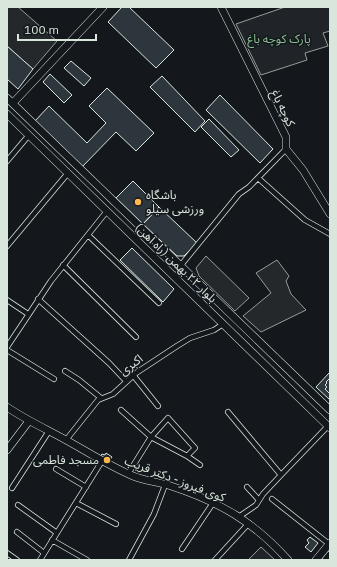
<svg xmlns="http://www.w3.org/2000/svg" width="337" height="567" viewBox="0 0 337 567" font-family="'IBM Plex Sans','Noto Sans Arabic',sans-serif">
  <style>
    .park { fill: #202428; stroke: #939e99 }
    .parking { fill: #24282b; stroke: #939e99 }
    .building { fill: #2c363c; stroke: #d8e6dc }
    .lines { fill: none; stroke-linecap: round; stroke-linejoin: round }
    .street-casing { stroke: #d8e6dc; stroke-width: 6 }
    .secondary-casing { stroke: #d8e6dc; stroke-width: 8 }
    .primary-casing { stroke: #d8e6dc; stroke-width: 8 }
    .street { stroke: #14181c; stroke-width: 4.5 }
    .secondary { stroke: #14181c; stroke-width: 7 }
    .primary { stroke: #14181c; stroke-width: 7 }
    .poi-dot { fill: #ffb74d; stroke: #14181c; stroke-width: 1.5 }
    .labels { text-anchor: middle; stroke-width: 3; stroke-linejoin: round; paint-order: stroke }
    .park-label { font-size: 12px; fill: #8ac095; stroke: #14181c }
    .street-label { font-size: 12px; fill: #d8e6dc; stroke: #14181c }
    .poi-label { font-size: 12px; fill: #d8e6dc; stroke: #14181c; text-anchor: start }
  </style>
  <rect width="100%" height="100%" fill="#14181c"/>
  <path class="park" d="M285,7h45v24l-7,2 5,13 -23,7 2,7 -46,15 -25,-51z
    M261,547l14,13h-27z"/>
  <path class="parking" d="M7,7h11l39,34 -24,28 -26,-23z
    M206,256l43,42 -14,13 -36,-35 -3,-8z
    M277,260l12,16 -3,5 5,13 15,16 -45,22 -18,-16 28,-23 -15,-20z"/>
  <path class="building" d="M122,7h7l45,43 -18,18 -48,-46z
    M7,46l26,23 -15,20 -11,-10z
    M71,61l20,17 -7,8 -20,-18z
    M50,74l22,21 -8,8 -21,-21z
    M162,76l43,45 -10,11 -45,-45z
    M107,88l47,45 -18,18 -20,-19 -34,35 -47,-46 14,-15 38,37 19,-20 -17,-17z
    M220,95l53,54 -13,14 -54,-53z
    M209,119l30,31 -8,7 -30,-30z
    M133,181l26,26 -16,17 -27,-26z
    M159,207l38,36 -13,13h-7l-34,-32z
    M132,248l42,41 -11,13 -43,-42z
    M330,372v28l-14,-13z
    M330,378v16l-5,-5 2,-2 -2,-2 2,-2 -1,-1z
    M106,453l6,4 -4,6 -9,-5 3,-4 3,1z
    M310,537l8,6 -7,9 -6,-5 4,-4 -2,-3z"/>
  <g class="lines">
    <g class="street-casing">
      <path id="street" d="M7,161l22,-26
        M258,178l47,42 25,14
        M88,235l71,68
        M7,246l61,-73
        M63,265l73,72
        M175,277l4,-5 2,-7 58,-71 10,-7 37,-38
        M38,299l71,64 17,18
        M7,300l21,14
        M7,347l44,-66 56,-70
        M7,350l47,29
        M65,371l14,9 22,18
        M133,375l25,31
        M121,410l30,27 36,19 13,9
        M228,412l53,63 -18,19 -7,11 -16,11
        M66,440l32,-40 15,-6 23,-21 41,-27 13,-8 24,-8 9,-6
        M56,469l30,18
        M128,474l23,-37 17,-19 27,30 -8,8
        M281,475l47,-49
        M247,487l12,13
        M12,488l37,-57
        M272,499l57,45
        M76,503l40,21
        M18,505l39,28
        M17,532l27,21
        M52,540l35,20
        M182,549l31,-46
        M7,553l10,7
        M40,560l62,-99
        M129,560l25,-46 11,-29
        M215,560l34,-37"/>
    </g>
    <g class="secondary-casing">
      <path id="secondary" d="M221,7l65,130v12l17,21 27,44
        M13,103l90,-96
        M7,407c19,13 39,22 59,33 22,12 43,26 67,36 12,5 26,6 38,10 49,16 83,36 117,74
        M7,450l22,-29"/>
    </g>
    <g class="primary-casing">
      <path id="primary" d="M7,98l323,312
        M7,114l323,314
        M316,560l14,-17
        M326,560l4,-5"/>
    </g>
    <use href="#street" class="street"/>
    <use href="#secondary" class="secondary"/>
    <use href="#primary" class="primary"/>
  </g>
  <g class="poi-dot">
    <circle cx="138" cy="202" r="4"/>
    <circle cx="107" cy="460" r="4"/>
  </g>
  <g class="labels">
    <g class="park-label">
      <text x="279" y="43">پارک کوچه باغ</text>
    </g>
    <g class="street-label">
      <text transform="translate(283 108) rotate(64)" y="4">کوچه باغ</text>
      <text transform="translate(176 263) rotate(44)" y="4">بلوار ۲۲ بهمن (راه آهن)</text>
      <text transform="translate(131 365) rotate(-38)" y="4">اکبری</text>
      <text transform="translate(175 479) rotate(21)" y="4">کوی فیروز - دکتر قریب</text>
    </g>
    <g class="poi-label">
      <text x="146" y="199">باشگاه<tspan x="146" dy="14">ورزشی سیلو</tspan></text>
      <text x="99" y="464" text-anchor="end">مسجد فاطمی</text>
    </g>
  </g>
  <rect width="337" height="567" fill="none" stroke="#d8e6dc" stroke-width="16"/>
  <path d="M18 34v6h78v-6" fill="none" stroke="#d8e6dc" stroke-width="2"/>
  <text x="24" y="34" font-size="12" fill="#d8e6dc" stroke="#14181c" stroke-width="3" paint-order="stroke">100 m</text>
</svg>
